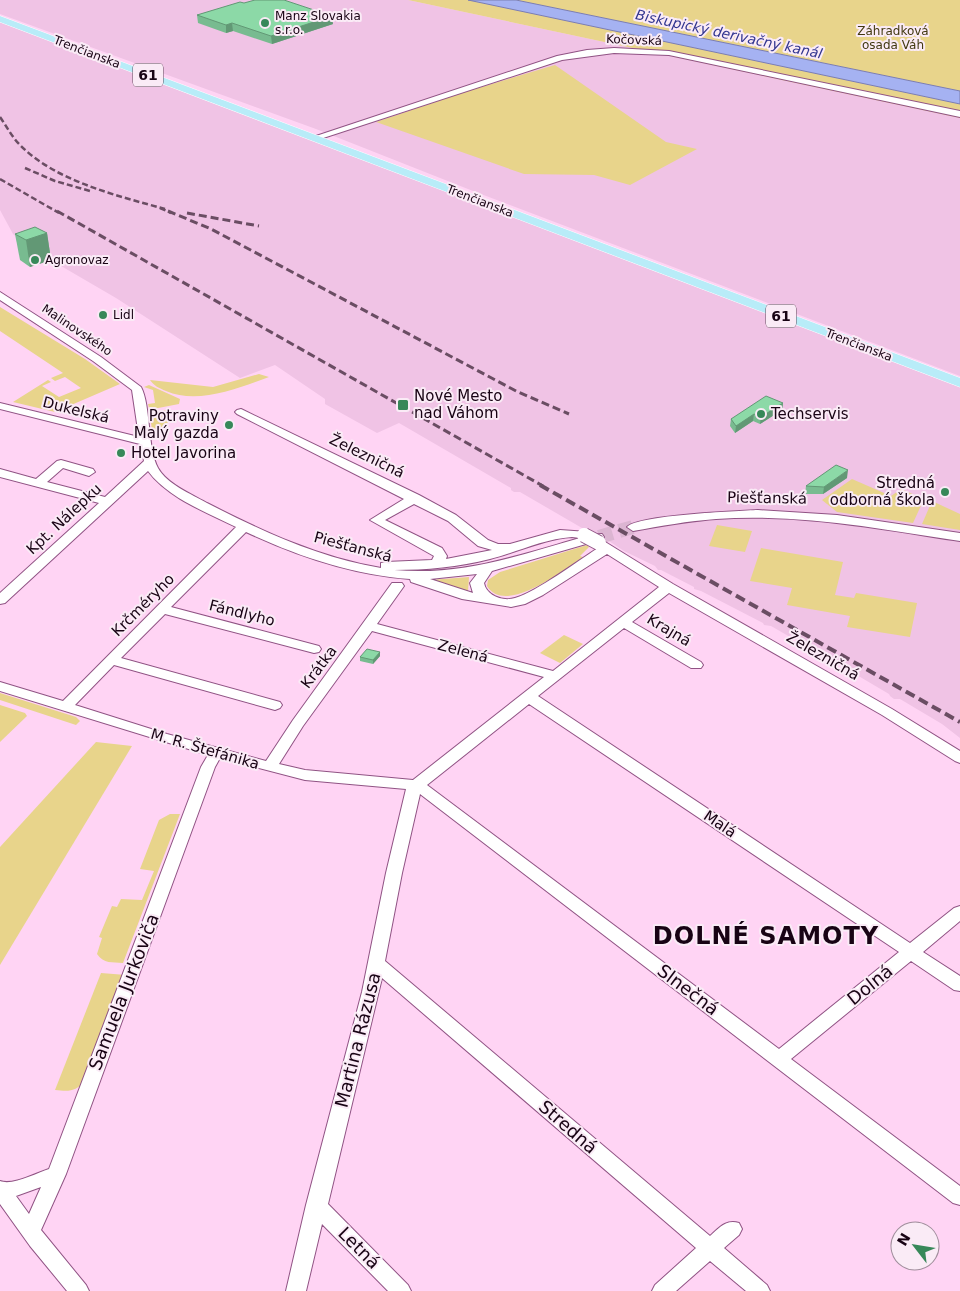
<svg xmlns="http://www.w3.org/2000/svg" width="960" height="1291" viewBox="0 0 960 1291" font-family="'DejaVu Sans',sans-serif">
  <style>
    .built { fill: #f0c3e5 }
    .green { fill: #e8d48b }
    .water { fill: #a5b2f2; stroke: #7b7eaf }
    .lines { fill: none; stroke-linecap: round; stroke-linejoin: round }
    .minor-tunnel { stroke: #dcb5d2; stroke-width: 14; stroke-dasharray: 14 7; stroke-linecap: butt }
    .minor-casing { stroke: #905384; stroke-width: 2 }
    .major-casing { stroke: #fff; stroke-width: 1 }
    .minor { fill: #fff; fill-rule: evenodd }
    .major { fill: #b8ecf8; fill-rule: evenodd }
    .rail-far2 { stroke: #6a4d63; stroke-width: 2.5; stroke-dasharray: 6 3; stroke-linecap: butt }
    .rail-far1 { stroke: #6a4d63; stroke-width: 3; stroke-dasharray: 8 4; stroke-linecap: butt }
    .rail { stroke: #6a4d63; stroke-width: 4; stroke-dasharray: 10 5; stroke-linecap: butt }
    .minor-bridge-casing { stroke: #905384; stroke-width: 16; stroke-linecap: butt }
    .minor-bridge { stroke: #fff; stroke-width: 14 }
    .wall { fill: #78bb90 }
    .shaded-wall { fill: #629875 }
    .building { fill: #8cd9a7; stroke: #629875 }
    .poi-dot { fill: #378859; stroke: #faebf6; stroke-width: 2 }
    .labels { text-anchor: middle; stroke-width: 4; stroke-linejoin: round; paint-order: stroke }
    .far-poi-label { font-size: 12px; fill: #180314; stroke: #faebf6; text-anchor: start }
    .far-park-label { font-size: 12px; fill: #423911; stroke: #faebf6 }
    .far-street-label { font-size: 12px; fill: #180314; stroke: #faebf6 }
    .far-water-label { font-size: 14px; font-style: italic; fill: #31358f; stroke: #faebf6 }
    .shield { fill: #faebf6; stroke: #5c4958; stroke-width: 1 }
    .shield-label { font-size: 14px; font-weight: bold; fill: #180314 }
    .poi-label { font-size: 15px; fill: #180314; stroke: #faebf6; text-anchor: start }
    .street-label { font-size: 15px; fill: #180314; stroke: #faebf6 }
    .near-street-label { font-size: 18px; fill: #180314; stroke: #faebf6 }
    .near-district-label { font-size: 24px; font-weight: bold; letter-spacing: 1px; fill: #180314; stroke: #faebf6 }
  </style>
  <rect width="100%" height="100%" fill="#ffd4f4"/>
  <g class="built">
    <polygon points="0,0 408,0 960,118 960,376 473,191 316,129 0,14"/>
    <polygon points="0,21 960,380 960,738 942,724 900,699 894,699 890,696 889,694 828,658 823,658 818,653 771,626 764,625 763,623 701,591 694,589 694,587 661,570 658,570 655,566 624,551 589,528 582,528 520,492 514,492 511,490 511,488 399,423 377,433 325,404 325,399 275,365 240,378 116,298 25,245 13,234 0,210"/>
  </g>
  <g class="green">
    <polygon points="408,0 468,0 960,104 960,118"/>
    <polygon points="516,0 960,0 960,91"/>
    <polygon points="555,65 666,142 697,149 630,185 594,175 524,174 376,122 465,92"/>
    <polygon points="0,307 85,359 120,384 55,412 13,402 48,380 51,382 42,386 59,397 81,388 65,377 55,381 51,378 63,373 0,331"/>
    <path d="M 259,374 L 269,377 C 238,388 198,405 166,391 C 159,388 154,386 150,380 L 213,387 Z"/>
    <polygon points="149,385 180,399 179,404 153,409 149,408 148,404 155,403 153,390 144,387"/>
    <polygon points="171,409 166,430 152,431 150,414"/>
    <polygon points="852,479 891,496 901,489 924,499 913,523 837,512 822,500"/>
    <polygon points="932,501 960,514 960,530 922,524"/>
    <polygon points="717,525 752,531 745,552 709,546"/>
    <path d="M 587,545 L 589,547 L 580,556 L 583,557 C 564,570 505,616 487,586 L 488,580 L 500,572 Z"/>
    <polygon points="761,548 843,562 835,595 854,598 856,593 917,603 910,637 847,627 850,616 787,605 792,588 750,581"/>
    <polygon points="469,577 468,592 430,580"/>
    <polygon points="564,635 583,644 560,663 540,653"/>
    <polygon points="0,693 76,717 80,721 76,725 0,700"/>
    <polygon points="0,705 25,713 27,716 0,742"/>
    <polygon points="96,742 132,746 0,965 0,847"/>
    <path d="M 170,814 L 180,814 L 123,963 C 112,962 104,964 97,954 L 102,938 L 99,937 L 112,906 L 117,907 L 121,899 L 142,900 L 154,871 L 140,869 L 159,820 Z"/>
    <path d="M 101,973 L 126,975 L 87,1080 C 75,1091 71,1092 55,1090 Z"/>
  </g>
  <polygon class="water" points="468,0 516,0 960,91 960,104"/>
  <g class="lines">
    <polyline class="minor-tunnel" points="599,537 633,527"/>
    <g class="minor-casing">
      <g id="minor">
        <polygon points="614,48 669,51 960,111 960,117 669,55 614,53 562,60 317,140 310,138 557,56 587,50"/>
        <path d="M 0,292 L 101,357 L 141,387 C 151,406 147,448 158,468 C 167,484 191,494 207,503 C 262,531 319,558 381,568 L 381,563 L 386,562 L 432,560 L 434,556 L 370,520 L 404,499 L 237,414 L 235,412 L 237,410 L 241,409 L 419,495 L 456,515 L 488,540 L 498,544 L 510,544 L 560,530 L 588,532 L 590,535 L 602,534 L 604,537 L 602,540 L 673,584 L 892,709 L 960,751 L 960,763 L 955,761 L 882,715 L 669,593 L 632,622 L 701,662 L 703,665 L 701,668 L 691,668 L 624,628 L 538,696 L 910,943 L 954,908 L 960,906 L 960,921 L 923,952 L 960,976 L 960,991 L 954,990 L 911,961 L 791,1059 L 960,1186 L 960,1205 L 953,1203 L 420,794 L 402,873 L 385,961 L 710,1236 C 719,1228 726,1219 739,1223 L 742,1229 L 739,1235 L 724,1248 L 767,1285 L 770,1291 L 746,1291 L 710,1261 L 676,1291 L 652,1291 L 655,1285 L 696,1248 L 382,978 L 328,1204 L 408,1285 L 411,1291 L 388,1291 L 322,1224 L 306,1291 L 286,1291 L 306,1205 L 362,992 L 386,873 L 406,789 L 305,780 L 220,758 L 215,767 L 66,1174 L 41,1230 L 86,1285 L 89,1291 L 67,1291 L 30,1246 L 0,1204 L 0,1181 C 13,1186 36,1173 49,1169 L 201,767 L 208,755 L 0,691 L 0,682 L 63,701 L 236,527 C 206,512 168,498 148,471 L 5,603 L 0,604 L 0,593 L 99,503 L 0,477 L 0,469 L 36,479 L 57,461 L 61,460 L 93,469 L 95,472 L 89,476 L 63,468 L 47,482 L 105,497 L 144,461 L 140,444 L 0,409 L 0,403 L 139,437 L 132,390 L 93,361 L 0,300 ZM 414,504 L 448,521 L 478,546 L 492,550 L 446,559 L 447,556 L 442,548 L 385,520 ZM 246,532 C 297,556 353,575 410,579 L 411,582 L 462,599 L 511,607 L 525,604 L 543,595 L 607,554 L 659,587 L 553,671 L 377,624 L 404,586 L 402,583 L 392,583 L 293,720 L 266,761 L 167,734 L 75,705 L 114,665 L 275,710 L 280,708 L 282,705 L 280,702 L 121,658 L 165,614 L 314,653 L 319,652 L 321,649 L 319,646 L 171,607 ZM 572,537 L 580,538 C 517,556 461,576 394,570 C 426,570 459,567 490,559 C 518,552 543,539 572,537 ZM 593,542 L 598,548 C 576,562 538,591 515,598 C 502,602 486,595 484,583 L 492,571 ZM 477,574 L 470,583 L 473,593 L 430,579 ZM 372,631 L 544,677 L 413,780 L 305,770 L 279,764 L 303,726 ZM 529,704 L 899,952 L 779,1049 L 427,785 ZM 41,1187 L 29,1214 L 16,1196 Z"/>
        <path d="M 758,510 L 837,515 L 960,533 L 960,541 C 880,529 798,513 716,519 C 688,521 661,526 633,531 L 627,527 C 638,515 737,511 758,510 Z"/>
      </g>
    </g>
    <g class="major-casing">
      <polygon id="major" points="0,16 960,378 960,387 0,22"/>
    </g>
    <use href="#minor" class="minor"/>
    <use href="#major" class="major"/>
    <g class="rail-far2">
      <path d="M 0,117 C 7,127 12,137 20,145 C 55,181 118,196 165,209"/>
      <polyline points="25,168 55,181 90,191"/>
      <polyline points="0,179 59,213"/>
      <polyline points="160,208 171,213"/>
    </g>
    <g class="rail-far1">
      <polyline points="57,211 543,486"/>
      <polyline points="168,211 211,229 518,392 569,414"/>
      <polyline points="187,213 259,226"/>
    </g>
    <polyline class="rail" points="540,485 960,722"/>
    <g class="minor-bridge-casing">
      <polyline id="minor-bridge" points="584,535 599,543"/>
    </g>
    <use href="#minor-bridge" class="minor-bridge"/>
  </g>
  <g class="wall">
    <polygon points="244,3 333,24 272,44 233,31 226,33 198,23 197,15"/>
    <polygon points="47,233 51,260 30,267 20,260 15,234"/>
    <polygon points="783,403 782,410 760,424 753,421 735,433 730,426 731,419"/>
    <polygon points="847,478 823,494 805,494 806,486"/>
    <polygon points="380,652 380,656 373,664 360,661 360,657"/>
  </g>
  <g class="shaded-wall">
    <polygon points="332,16 333,24 272,44 271,36"/>
    <polygon points="232,23 233,31 226,33 226,25"/>
    <polygon points="47,233 51,260 30,267 26,240"/>
    <polygon points="783,403 782,410 760,424 761,417"/>
    <polygon points="754,414 753,421 735,433 736,426"/>
    <polygon points="848,470 847,478 823,494 824,487"/>
    <polygon points="380,652 380,656 373,664 373,660"/>
  </g>
  <g class="building">
    <polygon points="255,0 284,0 332,16 271,36 232,23 226,25 197,15 240,2 244,3"/>
    <polygon points="35,227 47,233 26,240 15,234"/>
    <polygon points="766,396 783,403 761,417 754,414 736,426 731,419"/>
    <polygon points="836,465 848,470 824,487 806,486"/>
    <polygon points="367,649 380,652 373,660 360,657"/>
  </g>
  <g class="poi-dot">
    <circle cx="265" cy="23" r="5"/>
    <circle cx="35" cy="260" r="5"/>
    <circle cx="103" cy="315" r="5"/>
    <rect x="397" y="399" width="12" height="12" rx="2.5"/>
    <circle cx="761" cy="414" r="5"/>
    <circle cx="229" cy="425" r="5"/>
    <circle cx="121" cy="453" r="5"/>
    <circle cx="945" cy="492" r="5"/>
  </g>
  <g class="labels">
    <g class="far-poi-label">
      <text x="275" y="20">Manz Slovakia<tspan x="275" dy="14">s.r.o.</tspan></text>
      <text x="45" y="264">Agronovaz</text>
      <text x="113" y="319">Lidl</text>
    </g>
    <g class="far-park-label">
      <text x="893" y="35">Záhradková<tspan x="893" dy="14">osada Váh</tspan></text>
    </g>
    <g class="far-street-label">
      <text transform="translate(634 40) rotate(2)" y="4">Kočovská</text>
      <text transform="translate(87 52) rotate(21)" y="4">Trenčianska</text>
      <text transform="translate(480 201) rotate(21)" y="4">Trenčianska</text>
      <text transform="translate(77 330) rotate(34)" y="4">Malinovského</text>
      <text transform="translate(859 345) rotate(21)" y="4">Trenčianska</text>
    </g>
    <g class="far-water-label">
      <text transform="translate(729 34) rotate(12)" y="5">Biskupický derivačný kanál</text>
    </g>
    <g class="shield">
      <rect x="133" y="63.5" width="30" height="23" rx="4"/>
      <rect x="766" y="304.5" width="30" height="23" rx="4"/>
    </g>
    <g class="shield-label">
      <text x="148" y="80">61</text>
      <text x="781" y="321">61</text>
    </g>
    <g class="poi-label">
      <text x="414" y="401">Nové Mesto<tspan x="414" dy="17">nad Váhom</tspan></text>
      <text x="771" y="419">Techservis</text>
      <text x="219" y="421" text-anchor="end">Potraviny<tspan x="219" dy="17">Malý gazda</tspan></text>
      <text x="131" y="458">Hotel Javorina</text>
      <text x="935" y="488" text-anchor="end">Stredná<tspan x="935" dy="17">odborná škola</tspan></text>
    </g>
    <g class="street-label">
      <text transform="translate(76 410) rotate(14)" y="5">Dukelská</text>
      <text transform="translate(367 456) rotate(26)" y="5">Železničná</text>
      <text transform="translate(767 498) rotate(1)" y="5">Piešťanská</text>
      <text transform="translate(64 519) rotate(-43)" y="5">Kpt. Nálepku</text>
      <text transform="translate(353 547) rotate(15)" y="5">Piešťanská</text>
      <text transform="translate(143 605) rotate(-45)" y="5">Krčméryho</text>
      <text transform="translate(242 613) rotate(14)" y="5">Fándlyho</text>
      <text transform="translate(669 630) rotate(31)" y="5">Krajná</text>
      <text transform="translate(463 651) rotate(15)" y="5">Zelená</text>
      <text transform="translate(823 656) rotate(30)" y="5">Železničná</text>
      <text transform="translate(319 667) rotate(-53)" y="5">Krátka</text>
      <text transform="translate(205 749) rotate(16)" y="5">M. R. Štefánika</text>
      <text transform="translate(720 824) rotate(34)" y="5">Malá</text>
    </g>
    <g class="near-street-label">
      <text transform="translate(870 985) rotate(-39)" y="6">Dolná</text>
      <text transform="translate(688 990) rotate(37)" y="6">Slnečná</text>
      <text transform="translate(124 992) rotate(-69)" y="6">Samuela Jurkoviča</text>
      <text transform="translate(358 1040) rotate(-76)" y="6">Martina Rázusa</text>
      <text transform="translate(568 1127) rotate(41)" y="6">Stredná</text>
      <text transform="translate(359 1248) rotate(45)" y="6">Letná</text>
    </g>
    <g class="near-district-label">
      <text x="766" y="944">DOLNÉ SAMOTY</text>
    </g>
  </g>
  <g transform="translate(915 1246) rotate(301)"><circle r="24" fill="#faebf6" stroke="#a08e9c"/>
  <path d="M0-4L9 19L0 12L-9 19Z" fill="#378859"/>
  <text y="-8" font-size="14" font-weight="bold" text-anchor="middle" fill="#180314">N</text>
  </g>
</svg>
